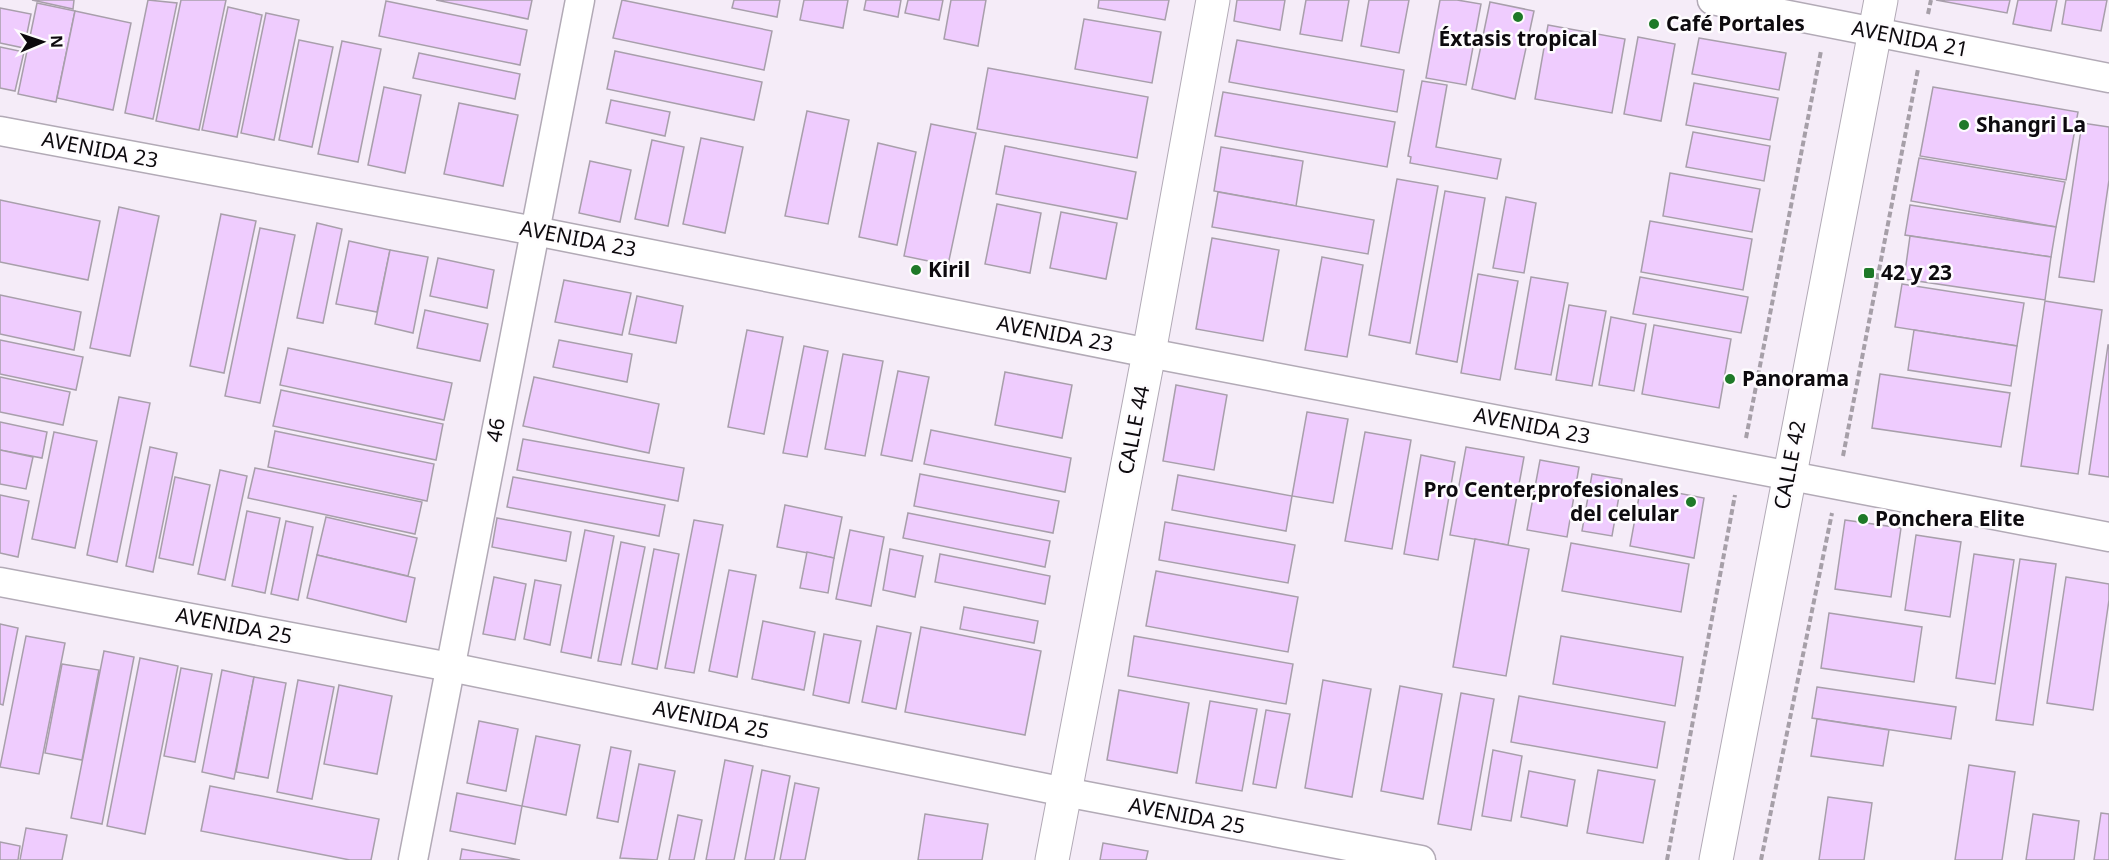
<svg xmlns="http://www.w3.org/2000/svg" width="2109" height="860" viewBox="0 0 2109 860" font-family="'Noto Sans',sans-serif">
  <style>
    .building { fill: #efccfe; stroke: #a89fab; stroke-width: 1.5 }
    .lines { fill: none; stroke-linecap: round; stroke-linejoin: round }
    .minor-casing { stroke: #b2aab6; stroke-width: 31 }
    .tertiary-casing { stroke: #b2aab6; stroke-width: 35 }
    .secondary-casing { stroke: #b2aab6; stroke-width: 35 }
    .path { stroke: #a69fa8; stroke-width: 4; stroke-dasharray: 6 3; stroke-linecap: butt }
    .minor { stroke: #fff; stroke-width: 28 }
    .tertiary { stroke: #fff; stroke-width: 33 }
    .secondary { stroke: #fff; stroke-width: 33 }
    .poi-dot { fill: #1e7928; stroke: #fefcfe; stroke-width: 2 }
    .labels { text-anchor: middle; stroke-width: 5; stroke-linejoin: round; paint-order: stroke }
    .poi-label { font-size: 21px; font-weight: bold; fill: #0d0a0e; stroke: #fefcfe; text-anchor: start }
    .street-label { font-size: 21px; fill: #0d0a0e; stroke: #fefcfe }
  </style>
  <rect width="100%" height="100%" fill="#f5ecf8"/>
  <g class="building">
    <polygon points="32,0 74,0 73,9"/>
    <polygon points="148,0 177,3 153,119 125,113"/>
    <polygon points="181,0 226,0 199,130 156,121"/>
    <polygon points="436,0 532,0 528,19"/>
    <polygon points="622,0 772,31 764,70 613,38"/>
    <polygon points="734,0 780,0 777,17 732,8"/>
    <polygon points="804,0 848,0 843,28 800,20"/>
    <polygon points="866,0 901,0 898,17 864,10"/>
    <polygon points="908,0 943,0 939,20 905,13"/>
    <polygon points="951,0 986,0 978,46 944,39"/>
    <polygon points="1099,0 1169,0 1165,20 1098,8"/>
    <polygon points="1237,0 1285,0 1280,30 1234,21"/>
    <polygon points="1306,0 1349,0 1342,41 1300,34"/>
    <polygon points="1369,0 1409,0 1399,53 1361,46"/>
    <polygon points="1440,0 1457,0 1481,4 1466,85 1426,78"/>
    <polygon points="1936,0 2010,0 2007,13"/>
    <polygon points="2018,0 2057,0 2051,31 2013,24"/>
    <polygon points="2066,0 2107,0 2101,31 2062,24"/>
    <polygon points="386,1 527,30 520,65 379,36"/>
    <polygon points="1490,2 1534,11 1515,99 1472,89"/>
    <polygon points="37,3 75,11 56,102 18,94"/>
    <polygon points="228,7 262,15 237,137 202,130"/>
    <polygon points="0,8 31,14 24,48 0,43"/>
    <polygon points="75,11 131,23 113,110 57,98"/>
    <polygon points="266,13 299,20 274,140 241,133"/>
    <polygon points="1084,19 1161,32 1152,83 1075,69"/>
    <polygon points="1548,25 1625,39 1612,113 1535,99"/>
    <polygon points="1638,37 1675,44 1661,121 1624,114"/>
    <polygon points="1699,38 1786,53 1779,90 1692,74"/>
    <polygon points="299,40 333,47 312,147 279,140"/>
    <polygon points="1237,40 1404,70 1397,112 1229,82"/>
    <polygon points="342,41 381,49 358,162 318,154"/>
    <polygon points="0,47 24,52 15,91 0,88"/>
    <polygon points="615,51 762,82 754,120 607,89"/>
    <polygon points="419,53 520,74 515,99 413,78"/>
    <polygon points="988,68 1148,97 1137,158 977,129"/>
    <polygon points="1422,81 1447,85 1436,147 1501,159 1497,179 1410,163 1411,157 1408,156"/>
    <polygon points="1694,83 1778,98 1770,140 1686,125"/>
    <polygon points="384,87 421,95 405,173 368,165"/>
    <polygon points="1933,87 2078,112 2066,180 1920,156"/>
    <polygon points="1223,92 1395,122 1387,167 1215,136"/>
    <polygon points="611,100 670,112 665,136 606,123"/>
    <polygon points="459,103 518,115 503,186 444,174"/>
    <polygon points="807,111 849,120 828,224 785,216"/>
    <polygon points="2082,123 2109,127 2109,180 2094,282 2059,277"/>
    <polygon points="931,124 976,133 948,265 904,256"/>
    <polygon points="1693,132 1770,146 1764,181 1686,167"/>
    <polygon points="701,138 743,147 725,233 683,224"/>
    <polygon points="652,140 684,147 668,226 635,219"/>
    <polygon points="878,143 916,152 897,245 859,237"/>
    <polygon points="1005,146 1136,172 1127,219 996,194"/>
    <polygon points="1221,147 1303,161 1296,206 1214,191"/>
    <polygon points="1919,158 2065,182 2056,227 1911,201"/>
    <polygon points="590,161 631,170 620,222 579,213"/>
    <polygon points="1670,173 1760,189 1752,232 1663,216"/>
    <polygon points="1397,179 1438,186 1410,343 1369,335"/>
    <polygon points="1445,191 1485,198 1457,362 1416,354"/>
    <polygon points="1218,192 1374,220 1368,254 1212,227"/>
    <polygon points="1506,197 1536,203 1524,273 1493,268"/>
    <polygon points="0,200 100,221 88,280 0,262"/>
    <polygon points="997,204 1041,213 1030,273 985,264"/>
    <polygon points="1910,205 2056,227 2051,257 1905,235"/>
    <polygon points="119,207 159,216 130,356 90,348"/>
    <polygon points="1061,212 1117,223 1106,279 1050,268"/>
    <polygon points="221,214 256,221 224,373 190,366"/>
    <polygon points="1650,221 1752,239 1743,290 1641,272"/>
    <polygon points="317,223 342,229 323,323 297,318"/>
    <polygon points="260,228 295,235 260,403 225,396"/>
    <polygon points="1910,236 2051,257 2045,300 1904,279"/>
    <polygon points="1212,238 1279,250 1263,341 1196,329"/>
    <polygon points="349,241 390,250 377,312 336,304"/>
    <polygon points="390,250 428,257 413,333 375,324"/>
    <polygon points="1322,257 1363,265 1347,357 1305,350"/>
    <polygon points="438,258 494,270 487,308 430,296"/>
    <polygon points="1478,274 1518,281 1500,380 1461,373"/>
    <polygon points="1531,277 1568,283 1551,375 1515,369"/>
    <polygon points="1640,277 1748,297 1741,333 1633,314"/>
    <polygon points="564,280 631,293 622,335 555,322"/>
    <polygon points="1902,284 2024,303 2017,346 1895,327"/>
    <polygon points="0,295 81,312 74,350 0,334"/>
    <polygon points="637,296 683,306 676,343 629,334"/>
    <polygon points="2045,301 2102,310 2078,474 2021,466"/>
    <polygon points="1569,305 1606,311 1592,386 1556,380"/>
    <polygon points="425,310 488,324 480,361 417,348"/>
    <polygon points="1611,317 1646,324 1634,391 1599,385"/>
    <polygon points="1654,325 1731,339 1719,408 1642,394"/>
    <polygon points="747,330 783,337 764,434 728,427"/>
    <polygon points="1914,330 2017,346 2011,386 1908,370"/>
    <polygon points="0,340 83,357 76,390 0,374"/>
    <polygon points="559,340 632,354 627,382 553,367"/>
    <polygon points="2108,345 2109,345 2109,477 2089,474"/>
    <polygon points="804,346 828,351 807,457 783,453"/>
    <polygon points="288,348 452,383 444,420 280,385"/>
    <polygon points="843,354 883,361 865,456 825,449"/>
    <polygon points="898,371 929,377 912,461 881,455"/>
    <polygon points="1005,372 1072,385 1062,438 995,425"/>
    <polygon points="1880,374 2010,393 2001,447 1872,428"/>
    <polygon points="0,377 70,392 63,425 0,412"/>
    <polygon points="534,377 659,404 649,453 523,426"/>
    <polygon points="1176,385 1227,395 1214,470 1163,461"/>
    <polygon points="281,390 443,424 436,460 273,426"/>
    <polygon points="119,397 150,403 117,562 87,555"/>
    <polygon points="1307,412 1348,419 1333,503 1292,496"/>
    <polygon points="0,422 47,432 42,458 0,450"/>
    <polygon points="931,430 1071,458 1065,492 924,464"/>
    <polygon points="275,431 434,464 427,501 268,467"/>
    <polygon points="54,432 97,441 75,548 32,539"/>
    <polygon points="1365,432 1411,440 1392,549 1345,541"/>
    <polygon points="523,439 684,468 678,501 517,470"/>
    <polygon points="150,447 177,453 153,572 126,566"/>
    <polygon points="1466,447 1524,457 1508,545 1450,535"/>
    <polygon points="0,450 33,457 26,489 0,484"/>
    <polygon points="1421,455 1455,462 1438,560 1404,554"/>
    <polygon points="1540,460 1579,467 1567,537 1527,530"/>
    <polygon points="255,468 422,502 415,534 248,498"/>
    <polygon points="220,470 247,476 225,580 198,574"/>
    <polygon points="920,474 1059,501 1053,533 914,506"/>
    <polygon points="1592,474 1622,479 1612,536 1582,531"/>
    <polygon points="1178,475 1292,496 1286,531 1172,510"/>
    <polygon points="175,477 210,485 193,565 159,558"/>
    <polygon points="513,477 665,505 659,536 507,507"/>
    <polygon points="1641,486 1704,498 1694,558 1630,546"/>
    <polygon points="0,495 29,501 18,557 0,553"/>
    <polygon points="785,505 842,517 834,558 777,547"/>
    <polygon points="247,511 280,518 265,593 232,586"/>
    <polygon points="908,513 1050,541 1045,567 903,538"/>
    <polygon points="326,517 417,538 408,576 317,555"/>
    <polygon points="497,518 571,532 566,561 492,547"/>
    <polygon points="694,520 723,525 694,673 665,668"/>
    <polygon points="1845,520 1901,528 1891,597 1835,589"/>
    <polygon points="286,521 313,527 298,600 271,594"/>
    <polygon points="1165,522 1295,545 1288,583 1159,560"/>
    <polygon points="585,530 614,536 591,658 561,652"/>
    <polygon points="850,530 884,537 871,606 836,599"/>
    <polygon points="1916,535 1961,542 1950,617 1905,610"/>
    <polygon points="1475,539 1529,549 1506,676 1453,667"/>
    <polygon points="621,542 645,547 621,665 598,661"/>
    <polygon points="1571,543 1689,564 1681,612 1562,591"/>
    <polygon points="654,549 679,554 657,669 632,664"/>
    <polygon points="890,549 923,556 915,597 883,590"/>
    <polygon points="807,552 834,558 828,593 800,588"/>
    <polygon points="940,554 1050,576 1045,604 935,582"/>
    <polygon points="1974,554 2014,560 1995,684 1956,678"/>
    <polygon points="317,555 415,578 406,622 307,598"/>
    <polygon points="2020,559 2056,564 2033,725 1996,720"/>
    <polygon points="729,570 756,575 737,677 709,671"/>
    <polygon points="1156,571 1298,597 1288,652 1146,626"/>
    <polygon points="494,577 526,584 515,640 483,634"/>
    <polygon points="2066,577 2109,584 2109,600 2093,710 2047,703"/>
    <polygon points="535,580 561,585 550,645 524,639"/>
    <polygon points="964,607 1038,621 1034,643 960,629"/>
    <polygon points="1829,613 1922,627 1914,682 1821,668"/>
    <polygon points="763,621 815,632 804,690 752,679"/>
    <polygon points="0,624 18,628 3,705 0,704"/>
    <polygon points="877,626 911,633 896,709 862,702"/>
    <polygon points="921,627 1041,651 1025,735 905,712"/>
    <polygon points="824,634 861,641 849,703 813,695"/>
    <polygon points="26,636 65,643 39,774 0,767"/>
    <polygon points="1134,636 1293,664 1286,704 1128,676"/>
    <polygon points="1561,636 1683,657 1675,706 1553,684"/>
    <polygon points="104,651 134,657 102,824 71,818"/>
    <polygon points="140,658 178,666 145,834 107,826"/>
    <polygon points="62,664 99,670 82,760 45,753"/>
    <polygon points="181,668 212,674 195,762 164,756"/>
    <polygon points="222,670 254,677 234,779 202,772"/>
    <polygon points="254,677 286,683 268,778 236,772"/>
    <polygon points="298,680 334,687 312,799 277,792"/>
    <polygon points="1323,680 1371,689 1352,797 1305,788"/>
    <polygon points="339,685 392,696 377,774 324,764"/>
    <polygon points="1400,686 1442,694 1423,799 1381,791"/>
    <polygon points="1817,687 1956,707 1951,739 1812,718"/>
    <polygon points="1119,690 1189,703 1177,773 1107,760"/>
    <polygon points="1461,693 1494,699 1471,830 1438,824"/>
    <polygon points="1519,696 1665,722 1657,768 1511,742"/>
    <polygon points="1210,701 1257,709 1242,791 1196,783"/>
    <polygon points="1266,710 1290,714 1276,788 1253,784"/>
    <polygon points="1817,719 1889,730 1883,766 1811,756"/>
    <polygon points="479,721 518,729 506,791 467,783"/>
    <polygon points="536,736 580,745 566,815 522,806"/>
    <polygon points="611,747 631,751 618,822 597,818"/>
    <polygon points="1493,750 1522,756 1511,821 1482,816"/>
    <polygon points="725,760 753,766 734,860 706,860"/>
    <polygon points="639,764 675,771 657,860 620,858"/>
    <polygon points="1969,765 2015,772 2002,860 1955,860"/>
    <polygon points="762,770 790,776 774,860 745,860"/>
    <polygon points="1598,770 1655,780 1643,843 1587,833"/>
    <polygon points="1529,771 1575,780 1567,826 1521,817"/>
    <polygon points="795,783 819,788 805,860 780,860"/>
    <polygon points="210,786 379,819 371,860 350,860 201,831"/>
    <polygon points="457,793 522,806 515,844 450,831"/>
    <polygon points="1828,797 1872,803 1864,860 1819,860"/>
    <polygon points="2101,813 2109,814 2109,860 2094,860"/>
    <polygon points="925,814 988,824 982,860 918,860"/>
    <polygon points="2033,814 2079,821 2074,860 2026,860"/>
    <polygon points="678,815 702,820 694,860 669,860"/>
    <polygon points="26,828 67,835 62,860 20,860"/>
    <polygon points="0,842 20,846 18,860 0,860"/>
    <polygon points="1103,843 1148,851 1146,860 1100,860"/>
    <polygon points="462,849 520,860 460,860"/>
  </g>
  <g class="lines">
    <g class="minor-casing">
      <g id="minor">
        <polyline points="1712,0 2109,78"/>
        <polyline points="0,131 535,231 1149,353 2109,537"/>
        <polyline points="0,582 450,667 1065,792 1421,860"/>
        <polyline points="413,860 580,0"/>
      </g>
    </g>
    <g class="tertiary-casing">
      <polyline id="tertiary" points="1052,860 1149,353 1213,0"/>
    </g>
    <g class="secondary-casing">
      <polyline id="secondary" points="1716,860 1881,0"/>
    </g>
    <g class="path">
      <polyline points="1928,14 1931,0"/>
      <polyline points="1746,438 1821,51"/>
      <polyline points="1843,456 1918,69"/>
      <polyline points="1667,860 1735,495"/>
      <polyline points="1761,860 1832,513"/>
    </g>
    <use href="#minor" class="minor"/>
    <use href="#tertiary" class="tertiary"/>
    <use href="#secondary" class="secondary"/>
  </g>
  <g class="poi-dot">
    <circle cx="1518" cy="17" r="6"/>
    <circle cx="1654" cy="24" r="6"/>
    <circle cx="1964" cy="125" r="6"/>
    <circle cx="916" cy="270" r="6"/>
    <rect x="1863" y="267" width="12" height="12" rx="3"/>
    <circle cx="1730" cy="379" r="6"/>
    <circle cx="1691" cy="502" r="6"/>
    <circle cx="1863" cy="519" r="6"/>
  </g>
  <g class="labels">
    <g class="poi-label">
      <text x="1666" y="31">Café Portales</text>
      <text x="1518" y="46" text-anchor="middle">Éxtasis tropical</text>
      <text x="1976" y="132">Shangri La</text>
      <text x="928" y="277">Kiril</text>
      <text x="1881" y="280">42 y 23</text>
      <text x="1742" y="386">Panorama</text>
      <text x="1679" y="497" text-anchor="end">Pro Center,profesionales<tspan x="1679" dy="24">del celular</tspan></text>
      <text x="1875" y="526">Ponchera Elite</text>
    </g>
    <g class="street-label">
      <text transform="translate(1910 39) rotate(11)" y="7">AVENIDA 21</text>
      <text transform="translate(100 150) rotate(11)" y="7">AVENIDA 23</text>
      <text transform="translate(578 239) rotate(11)" y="7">AVENIDA 23</text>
      <text transform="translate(1055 334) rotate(11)" y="7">AVENIDA 23</text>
      <text transform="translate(1532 426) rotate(11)" y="7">AVENIDA 23</text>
      <text transform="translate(496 430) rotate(-79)" y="7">46</text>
      <text transform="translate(1134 430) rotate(-79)" y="7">CALLE 44</text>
      <text transform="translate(1790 465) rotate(-79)" y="7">CALLE 42</text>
      <text transform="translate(234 626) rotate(11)" y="7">AVENIDA 25</text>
      <text transform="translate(711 720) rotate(12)" y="7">AVENIDA 25</text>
      <text transform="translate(1187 816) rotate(11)" y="7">AVENIDA 25</text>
    </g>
  </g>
  <g transform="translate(42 42) rotate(88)" stroke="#fefcfe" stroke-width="4.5" paint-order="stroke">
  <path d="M0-4.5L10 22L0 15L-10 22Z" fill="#0d0a0e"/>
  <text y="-9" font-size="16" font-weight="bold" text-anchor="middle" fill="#0d0a0e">N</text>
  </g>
</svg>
